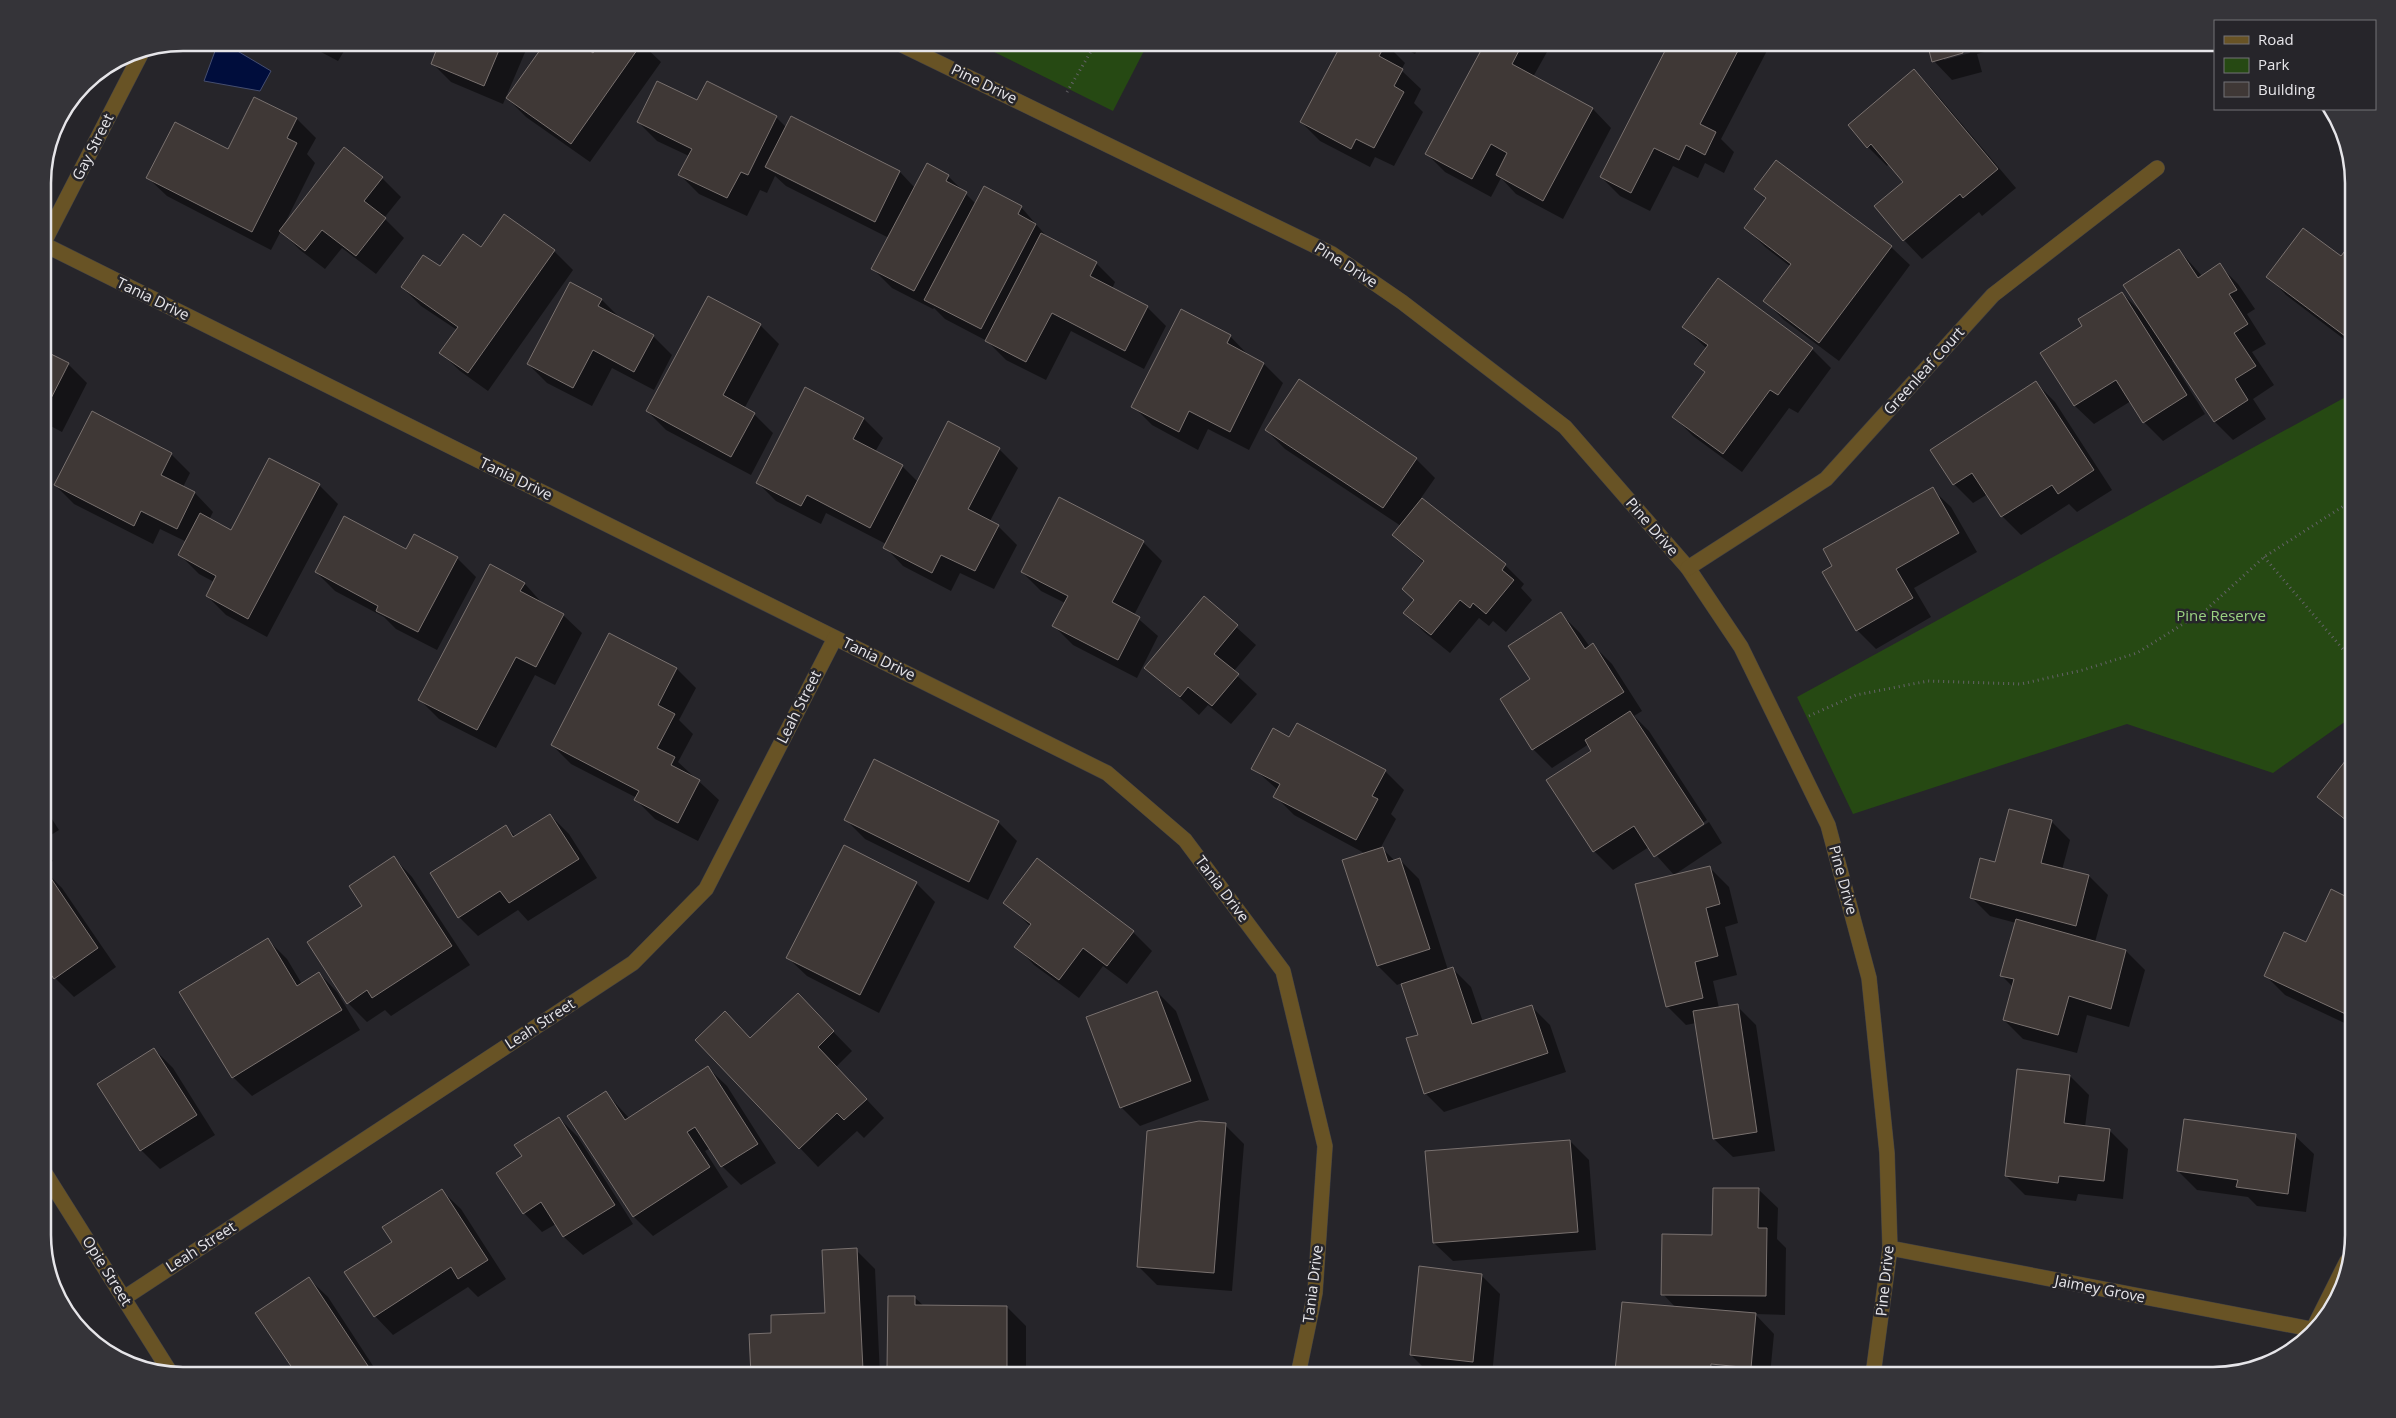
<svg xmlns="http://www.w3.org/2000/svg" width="2396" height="1418" viewBox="0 0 2396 1418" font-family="'Open Sans',sans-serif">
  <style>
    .green { fill: #264913 }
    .water { fill: #000d3c; stroke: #454e70 }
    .shadow { fill: #0007; fill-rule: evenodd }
    .building { fill: #3f3836; stroke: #79716f }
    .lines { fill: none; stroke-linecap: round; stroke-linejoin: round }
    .minor-casing { stroke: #414045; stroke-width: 16 }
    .path { stroke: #646367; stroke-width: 3; stroke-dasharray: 1 4; stroke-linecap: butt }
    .minor { stroke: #685325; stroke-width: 15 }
    .labels { text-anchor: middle; stroke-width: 5; stroke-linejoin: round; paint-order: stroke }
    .street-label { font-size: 15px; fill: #e6e5e9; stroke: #26252a }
    .park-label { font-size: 15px; fill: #9ad281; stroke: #26252a }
    .rim { fill: none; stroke: #e6e5e9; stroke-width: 2.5 }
  </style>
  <rect width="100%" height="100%" fill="#26252a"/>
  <g class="green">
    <polygon points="976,43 1148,43 1113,111"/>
    <polygon points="2353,393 2353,716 2273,773 2127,724 1853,814 1797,697"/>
  </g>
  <polygon class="water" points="218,43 224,43 271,71 260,91 204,81"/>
  <g class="shadow">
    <polygon points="304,43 349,43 338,61"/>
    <polygon points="441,43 529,43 503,104 451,82 432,63"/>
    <polygon points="546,43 577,43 594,54 602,43 641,43 661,62 590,162 526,117 507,98"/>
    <polygon points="1343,43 1386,44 1405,63 1401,70 1421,89 1414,103 1423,112 1394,166 1375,157 1370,167 1320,141 1301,122"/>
    <polygon points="1393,43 1421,43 1415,54"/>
    <polygon points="1486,43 1552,43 1533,77 1593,109 1611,128 1563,219 1516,194 1501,178 1491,197 1445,172 1426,153"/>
    <polygon points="1670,43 1771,43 1721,139 1734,152 1724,173 1705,163 1698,178 1673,166 1650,211 1620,196 1601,177"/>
    <path d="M 1928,43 L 2017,43 L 1977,54 L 1982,72 L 1952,80 L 1934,61 ZM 1969,50 L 1970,53 L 1944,60 L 1944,57 Z"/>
    <polygon points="1914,71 1933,90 2016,188 1982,216 1979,212 1922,259 1904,240 1905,182 1889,164 1887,166 1868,147"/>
    <polygon points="255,98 297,119 316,138 307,154 315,163 284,225 382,178 401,197 384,218 404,238 376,274 342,248 325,269 300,250 281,231 271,250 167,196 148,178 228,150"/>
    <polygon points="698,102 776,117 787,128 792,118 900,172 915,188 927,165 948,176 976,204 1021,207 1048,238 1096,263 1115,282 1112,289 1147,307 1166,326 1144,369 1071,331 1046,380 1006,360 987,341 945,319 934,308 933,309 892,288 873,269 889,238 786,186 775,176 767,193 760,190 747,216 699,194 680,175 689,156 657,141 638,122"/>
    <polygon points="1756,189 1891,247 1910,265 1839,361 1784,320 1765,301 1791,267 1765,247 1746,228 1766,200"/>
    <polygon points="504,216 554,251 573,270 488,391 460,371 441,353 457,330 421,306 402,287 481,249"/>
    <polygon points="2351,245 2353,246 2353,346 2286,295 2268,276 2341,258"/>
    <polygon points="2179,250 2202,276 2219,265 2238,284 2255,309 2247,314 2266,344 2252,352 2274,385 2253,399 2266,419 2233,440 2214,421 2174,360 2172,361 2205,414 2163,441 2144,422 2131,401 2094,424 2075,406 2042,354 2084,326 2122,293 2140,311"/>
    <polygon points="570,284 602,300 621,319 653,336 672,355 654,390 612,368 592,406 547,383 528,364"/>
    <polygon points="760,325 779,344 744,409 754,414 773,433 751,475 666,430 647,411"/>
    <polygon points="1684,327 1812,349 1831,368 1798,413 1789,408 1742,472 1693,436 1674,417 1706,373 1696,364 1707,349"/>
    <polygon points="1230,336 1249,356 1264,364 1283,383 1249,450 1208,429 1198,450 1152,425 1133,406"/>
    <polygon points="43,344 57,358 68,364 87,383 62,432 43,422"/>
    <polygon points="2036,383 2055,402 2112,490 2077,512 2069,504 2021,535 2002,516 1988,494 1973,503 1954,484 1932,451"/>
    <polygon points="806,389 864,419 883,438 875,452 902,466 918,482 999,449 1018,468 990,521 998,526 1017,545 994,589 960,573 951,591 903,566 885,547 886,544 826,513 821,524 776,501 757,482"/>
    <polygon points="1266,430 1416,459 1435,478 1421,498 1505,565 1524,584 1521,588 1532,600 1506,632 1493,621 1489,626 1479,618 1450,653 1424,632 1405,613 1415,601 1424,563 1394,535 1401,526 1285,449"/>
    <polygon points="171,454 190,473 183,487 195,493 213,512 209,520 232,531 319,485 338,504 267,637 226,615 207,596 214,582 199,574 180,555 187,542 160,529 153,544 74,504 55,485"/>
    <polygon points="1932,489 1951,507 1977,552 1914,588 1931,617 1876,649 1857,630 1834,566"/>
    <polygon points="1143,542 1162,561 1134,615 1158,636 1137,678 1073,645 1054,626 1065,603 1041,591 1022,572"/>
    <polygon points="406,551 457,558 476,577 437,650 396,629 384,617 335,591 316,572"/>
    <polygon points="525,584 543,604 563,615 582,633 555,685 535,675 496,748 439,719 420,700"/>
    <polygon points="1204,598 1256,645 1233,672 1257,694 1231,724 1208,705 1199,715 1146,668"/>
    <polygon points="1561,614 1580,633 1590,647 1593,645 1612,664 1642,711 1634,716 1649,731 1707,820 1657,853 1657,856 1709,822 1722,843 1674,875 1649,847 1613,870 1594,851 1548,781 1593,751 1589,744 1552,768 1533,749 1531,680"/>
    <polygon points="610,634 677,669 696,688 679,720 693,734 678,762 719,800 698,841 655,819 636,800 637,798 571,764 552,745"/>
    <polygon points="1290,739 1385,771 1404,790 1391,814 1396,819 1380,849 1383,849 1395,861 1400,860 1419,879 1448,970 1452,968 1471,987 1483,1022 1531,1006 1550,1025 1566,1072 1444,1112 1425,1093 1419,1036 1402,983 1397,985 1378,966 1366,854 1294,815 1275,796 1278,790 1253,768"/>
    <polygon points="2353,753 2353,828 2318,796"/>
    <polygon points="43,805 59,830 43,840"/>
    <polygon points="550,815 569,834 597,878 528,921 518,910 478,936 459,917 505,826 516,837"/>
    <polygon points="846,820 998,822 1017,841 988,900 865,839"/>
    <polygon points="2051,821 2070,840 2062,870 2089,876 2108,895 2095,942 2126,951 2145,970 2129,1027 2087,1015 2077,1053 2023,1039 2004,1020 2013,987 2002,976 2016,923 1990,916 1971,897 1996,863"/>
    <polygon points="43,845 53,861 43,867"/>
    <polygon points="844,847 916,883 935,902 879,1013 807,976 788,958"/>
    <polygon points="394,858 412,877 470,965 391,1016 385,1010 367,1022 348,1003 364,906"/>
    <polygon points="1710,868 1729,887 1738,923 1725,927 1737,975 1713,981 1719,1008 1737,1006 1756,1025 1775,1151 1733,1157 1714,1139 1696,1023 1686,1025 1667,1006"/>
    <polygon points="43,869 62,888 116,967 74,997 55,978 43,960"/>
    <polygon points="2332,891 2353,901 2353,1027 2285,995 2266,976 2307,944"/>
    <polygon points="1005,902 1133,932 1152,951 1127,984 1103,966 1079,998 1034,965 1016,946 1031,927"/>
    <polygon points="268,940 287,959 302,984 319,973 337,992 360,1030 252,1096 233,1077 181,993"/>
    <polygon points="1157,992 1176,1011 1209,1100 1140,1126 1121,1107"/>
    <polygon points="816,1014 852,1051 836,1067 884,1118 864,1138 857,1131 818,1167 800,1148 751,1039"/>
    <polygon points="154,1049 173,1068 215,1135 160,1169 141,1150 98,1085"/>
    <polygon points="708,1068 727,1086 776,1163 741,1185 722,1166 710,1148 705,1151 728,1187 653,1236 634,1217 569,1117 606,1093 629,1118"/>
    <polygon points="2070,1076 2089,1095 2085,1127 2109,1130 2128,1149 2123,1199 2078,1194 2076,1201 2025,1195 2006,1176"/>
    <polygon points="559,1118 578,1137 633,1224 583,1255 564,1237 556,1224 542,1232 524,1213 523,1157"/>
    <polygon points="1225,1125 1244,1144 1232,1291 1157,1285 1138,1266"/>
    <polygon points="2295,1136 2314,1154 2306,1212 2257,1206 2248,1197 2197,1190 2178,1171"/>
    <polygon points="1570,1141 1589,1160 1596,1250 1453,1261 1434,1243"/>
    <polygon points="1759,1190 1778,1208 1777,1239 1786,1248 1785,1315 1755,1314 1774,1334 1770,1375 1621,1375 1616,1371 1676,1308 1663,1294 1713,1236"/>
    <polygon points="442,1191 461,1209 506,1279 478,1297 468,1287 393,1335 375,1316 393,1242"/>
    <polygon points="856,1250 875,1269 880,1375 753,1375 773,1334 826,1314"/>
    <polygon points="1481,1275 1500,1294 1492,1375 1430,1374 1411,1355"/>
    <polygon points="309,1279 328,1297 379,1375 299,1375 257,1313"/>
    <polygon points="914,1297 924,1306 1007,1307 1026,1326 1026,1375 897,1375 889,1367"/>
    <polygon points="705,1368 712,1375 692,1375"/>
  </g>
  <g class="building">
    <polygon points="439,43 502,43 484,86 431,64"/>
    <polygon points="545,43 579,43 593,53 600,43 642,43 571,144 506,98"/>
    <polygon points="1342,43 1386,43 1379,56 1403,69 1394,86 1404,92 1374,148 1356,139 1351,149 1300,122"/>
    <polygon points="1485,43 1523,43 1512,64 1593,108 1543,201 1496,175 1507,153 1491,144 1472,179 1425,154"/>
    <polygon points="1669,43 1742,43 1700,124 1716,132 1705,155 1686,145 1679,160 1654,148 1631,193 1600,177"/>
    <polygon points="1927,43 1960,43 1963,53 1932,62"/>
    <polygon points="1914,69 1998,169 1963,198 1960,194 1903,241 1874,206 1903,182 1871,144 1867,148 1848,125"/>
    <polygon points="657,81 697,100 707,81 777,116 748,175 741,172 727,198 678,175 692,149 637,122"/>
    <polygon points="254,97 297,118 287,138 297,143 252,232 146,178 175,122 228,149"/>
    <polygon points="791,116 900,171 875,222 765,167"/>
    <polygon points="344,147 383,177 364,201 386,218 356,256 322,230 305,251 279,231"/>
    <polygon points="1776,160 1892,246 1819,343 1763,301 1791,264 1744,228 1766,198 1754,189"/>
    <polygon points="927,163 949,175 946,181 967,192 914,291 871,269"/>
    <polygon points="984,186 1022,206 1018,214 1036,224 981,329 924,300"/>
    <polygon points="504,214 555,250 468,373 439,353 458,327 401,287 423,255 440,266 463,234 481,247"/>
    <polygon points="2303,228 2341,256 2351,243 2353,245 2353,342 2266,277"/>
    <polygon points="1041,233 1097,262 1090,276 1148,306 1125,351 1052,313 1026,362 985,341"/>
    <polygon points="2179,249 2198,278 2220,263 2237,290 2229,294 2248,324 2234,333 2256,366 2235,379 2248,400 2214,422 2123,285"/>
    <polygon points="1718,278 1813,348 1778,395 1770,390 1723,454 1672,417 1705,372 1694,364 1708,345 1682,327"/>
    <polygon points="570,282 602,299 598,306 654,335 634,372 593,350 573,388 527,364"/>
    <polygon points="2122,292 2187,395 2143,423 2116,380 2074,406 2040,353 2082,326 2078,319"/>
    <polygon points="708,296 761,324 723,395 755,413 731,457 646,411"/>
    <polygon points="1181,309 1231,335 1227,343 1264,363 1230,432 1189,411 1179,432 1131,407"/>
    <polygon points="43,350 69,363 43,414"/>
    <polygon points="1299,379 1417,458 1383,508 1265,430"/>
    <polygon points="2036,381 2094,470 2058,494 2052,485 2001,517 1972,473 1953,485 1930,450"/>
    <polygon points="805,387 864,418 853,439 903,465 870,528 807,495 801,506 756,483"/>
    <polygon points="92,411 172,453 161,475 195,492 177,529 141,511 134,526 54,485"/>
    <polygon points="948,421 1000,448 968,509 999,525 975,571 941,555 932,573 883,548"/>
    <polygon points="269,458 320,484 248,619 206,596 216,576 178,555 200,513 231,530"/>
    <polygon points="1933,487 1959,533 1896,569 1913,598 1856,631 1822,572 1832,566 1823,549"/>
    <polygon points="1059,497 1144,541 1112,602 1140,617 1118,660 1052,626 1068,596 1021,572"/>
    <polygon points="1422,498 1506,564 1502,570 1514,580 1486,614 1473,603 1470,608 1460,600 1431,635 1403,613 1414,600 1402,589 1424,561 1392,535"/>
    <polygon points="344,516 406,549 414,534 458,557 418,632 376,611 378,606 315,572"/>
    <polygon points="490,564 525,583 520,591 564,614 536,667 516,657 477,730 418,700"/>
    <polygon points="1204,596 1238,625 1214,654 1239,674 1212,706 1188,687 1180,697 1144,668"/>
    <polygon points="1561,612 1585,649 1593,643 1624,692 1532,750 1500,699 1530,679 1508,646"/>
    <polygon points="609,633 677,668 658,705 675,714 657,748 675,757 671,765 700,780 678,823 634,800 639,791 551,745"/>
    <polygon points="1630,711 1704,824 1654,857 1634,826 1593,852 1546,780 1591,751 1585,740"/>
    <polygon points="1297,723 1386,770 1372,796 1378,799 1356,840 1273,797 1280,784 1251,769 1273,728 1289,737"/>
    <polygon points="2353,751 2353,813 2347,821 2317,797"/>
    <polygon points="874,759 999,821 969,882 844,820"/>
    <polygon points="2009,809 2052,820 2041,863 2089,875 2076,926 1970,898 1980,858 1995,862"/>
    <polygon points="550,814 579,859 509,903 500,891 458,918 430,873 506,825 513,837"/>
    <polygon points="844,845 917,882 860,995 786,958"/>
    <polygon points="1383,847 1388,862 1400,858 1430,949 1377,966 1342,860"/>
    <polygon points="394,856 452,946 372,998 367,990 347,1004 307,942 362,906 349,886"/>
    <polygon points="1037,858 1134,931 1107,966 1083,948 1059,980 1014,947 1031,924 1003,903"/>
    <polygon points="1710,866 1720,904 1706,908 1718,956 1695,962 1703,998 1666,1007 1635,884"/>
    <polygon points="44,868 98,948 54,979 43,963"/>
    <polygon points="2331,889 2353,900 2352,1017 2264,976 2284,932 2306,942"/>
    <polygon points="2016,919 2126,950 2111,1009 2069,996 2058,1035 2003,1020 2014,979 2000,976"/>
    <polygon points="268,938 297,986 319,972 342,1010 232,1078 179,992"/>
    <polygon points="1453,967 1472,1024 1532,1005 1548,1053 1424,1094 1406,1038 1418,1035 1401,984"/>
    <polygon points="1157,991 1191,1081 1120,1108 1086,1017"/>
    <polygon points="798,993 834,1031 818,1047 867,1099 844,1120 837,1113 799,1149 695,1040 725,1011 750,1038"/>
    <polygon points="1738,1004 1757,1132 1713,1139 1693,1011"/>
    <polygon points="154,1048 197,1115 140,1151 97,1084"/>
    <polygon points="708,1066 758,1144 721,1167 695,1127 687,1132 710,1167 633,1217 567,1116 606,1091 625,1120"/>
    <polygon points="2017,1069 2070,1075 2064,1123 2110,1129 2104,1181 2059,1176 2058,1183 2005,1176"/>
    <polygon points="559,1117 615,1205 563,1237 541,1202 523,1214 496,1173 522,1156 514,1145"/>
    <polygon points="2184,1119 2296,1134 2288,1194 2236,1187 2238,1180 2177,1171"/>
    <polygon points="1199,1121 1226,1123 1214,1273 1137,1267 1147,1131"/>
    <polygon points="1570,1140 1578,1232 1433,1243 1425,1151"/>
    <polygon points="1713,1188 1759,1188 1758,1228 1767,1228 1766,1296 1661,1295 1662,1234 1712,1235"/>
    <polygon points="442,1189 488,1260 458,1279 451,1267 374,1317 344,1272 392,1242 382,1227"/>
    <polygon points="857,1248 863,1370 751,1375 749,1334 771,1333 771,1315 825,1313 822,1250"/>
    <polygon points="1419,1266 1482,1274 1473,1362 1410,1355"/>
    <polygon points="309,1277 374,1375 297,1375 255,1313"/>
    <polygon points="888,1296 915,1296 915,1305 1007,1306 1007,1369 887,1368"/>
    <polygon points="1622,1302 1756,1313 1751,1368 1711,1364 1710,1375 1642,1375 1642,1373 1615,1371"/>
    <polygon points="705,1367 710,1375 689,1375"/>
    <polygon points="1960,1371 1991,1375 1960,1375"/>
  </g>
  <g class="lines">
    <g class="minor-casing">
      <g id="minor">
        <polyline points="898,43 1332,254 1402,302 1565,427 1688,568 1741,647 1828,825 1869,978 1887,1153 1890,1248 1873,1375"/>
        <polyline points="143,50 43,244 1107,773 1185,840 1283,971 1325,1146 1315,1293 1298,1375"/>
        <polyline points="1688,568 1826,479 1993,295 2157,168"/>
        <polyline points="43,1170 170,1372"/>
        <polyline points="1890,1248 2311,1329"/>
        <polyline points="124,1298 633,963 706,889 835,638"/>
        <polyline points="2315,1325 2347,1261"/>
      </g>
    </g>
    <g class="path">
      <polyline points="1067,92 1096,43"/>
      <polyline points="2264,557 2353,661"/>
      <polyline points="1809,716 1856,695 1928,681 2021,684 2083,670 2137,653 2207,609 2264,557 2353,500"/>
    </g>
    <use href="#minor" class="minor"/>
  </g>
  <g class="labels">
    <g class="street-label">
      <text transform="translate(984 84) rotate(26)" y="5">Pine Drive</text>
      <text transform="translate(93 147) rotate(-63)" y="5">Gay Street</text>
      <text transform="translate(1346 265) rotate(32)" y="5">Pine Drive</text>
      <text transform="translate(153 299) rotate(26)" y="5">Tania Drive</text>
      <text transform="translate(1924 371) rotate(-48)" y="5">Greenleaf Court</text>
      <text transform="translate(516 479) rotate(26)" y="5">Tania Drive</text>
      <text transform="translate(1652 527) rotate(49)" y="5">Pine Drive</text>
      <text transform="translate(879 659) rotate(26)" y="5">Tania Drive</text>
      <text transform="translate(799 707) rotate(-63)" y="5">Leah Street</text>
      <text transform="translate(1843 880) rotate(75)" y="5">Pine Drive</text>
      <text transform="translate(1222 889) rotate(53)" y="5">Tania Drive</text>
      <text transform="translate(540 1024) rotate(-33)" y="5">Leah Street</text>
      <text transform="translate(201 1247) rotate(-33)" y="5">Leah Street</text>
      <text transform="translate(107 1271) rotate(58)" y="5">Opie Street</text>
      <text transform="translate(1885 1281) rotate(-84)" y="5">Pine Drive</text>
      <text transform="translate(1313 1284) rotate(-83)" y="5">Tania Drive</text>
      <text transform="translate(2100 1289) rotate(11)" y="5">Jaimey Grove</text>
    </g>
    <g class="park-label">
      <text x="2221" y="621">Pine Reserve</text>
    </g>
  </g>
  <path d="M0 0H2396V1418H0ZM183 51H2213A132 132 0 0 1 2345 183V1235A132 132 0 0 1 2213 1367H183A132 132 0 0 1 51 1235V183A132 132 0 0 1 183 51Z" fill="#353439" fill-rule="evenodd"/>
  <path class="rim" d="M183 51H2213A132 132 0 0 1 2345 183V1235A132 132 0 0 1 2213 1367H183A132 132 0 0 1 51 1235V183A132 132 0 0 1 183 51Z"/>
  <rect x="2214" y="20" width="162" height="90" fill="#26252a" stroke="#737276"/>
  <rect x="2224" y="36" width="25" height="8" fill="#685325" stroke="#737276"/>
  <text x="2258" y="45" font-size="15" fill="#e6e5e9">Road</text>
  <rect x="2224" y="58" width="25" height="15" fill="#264913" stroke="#737276"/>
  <text x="2258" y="70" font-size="15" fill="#e6e5e9">Park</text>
  <rect x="2224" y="82" width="25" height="15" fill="#3f3836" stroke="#737276"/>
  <text x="2258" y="95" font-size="15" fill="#e6e5e9">Building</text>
</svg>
